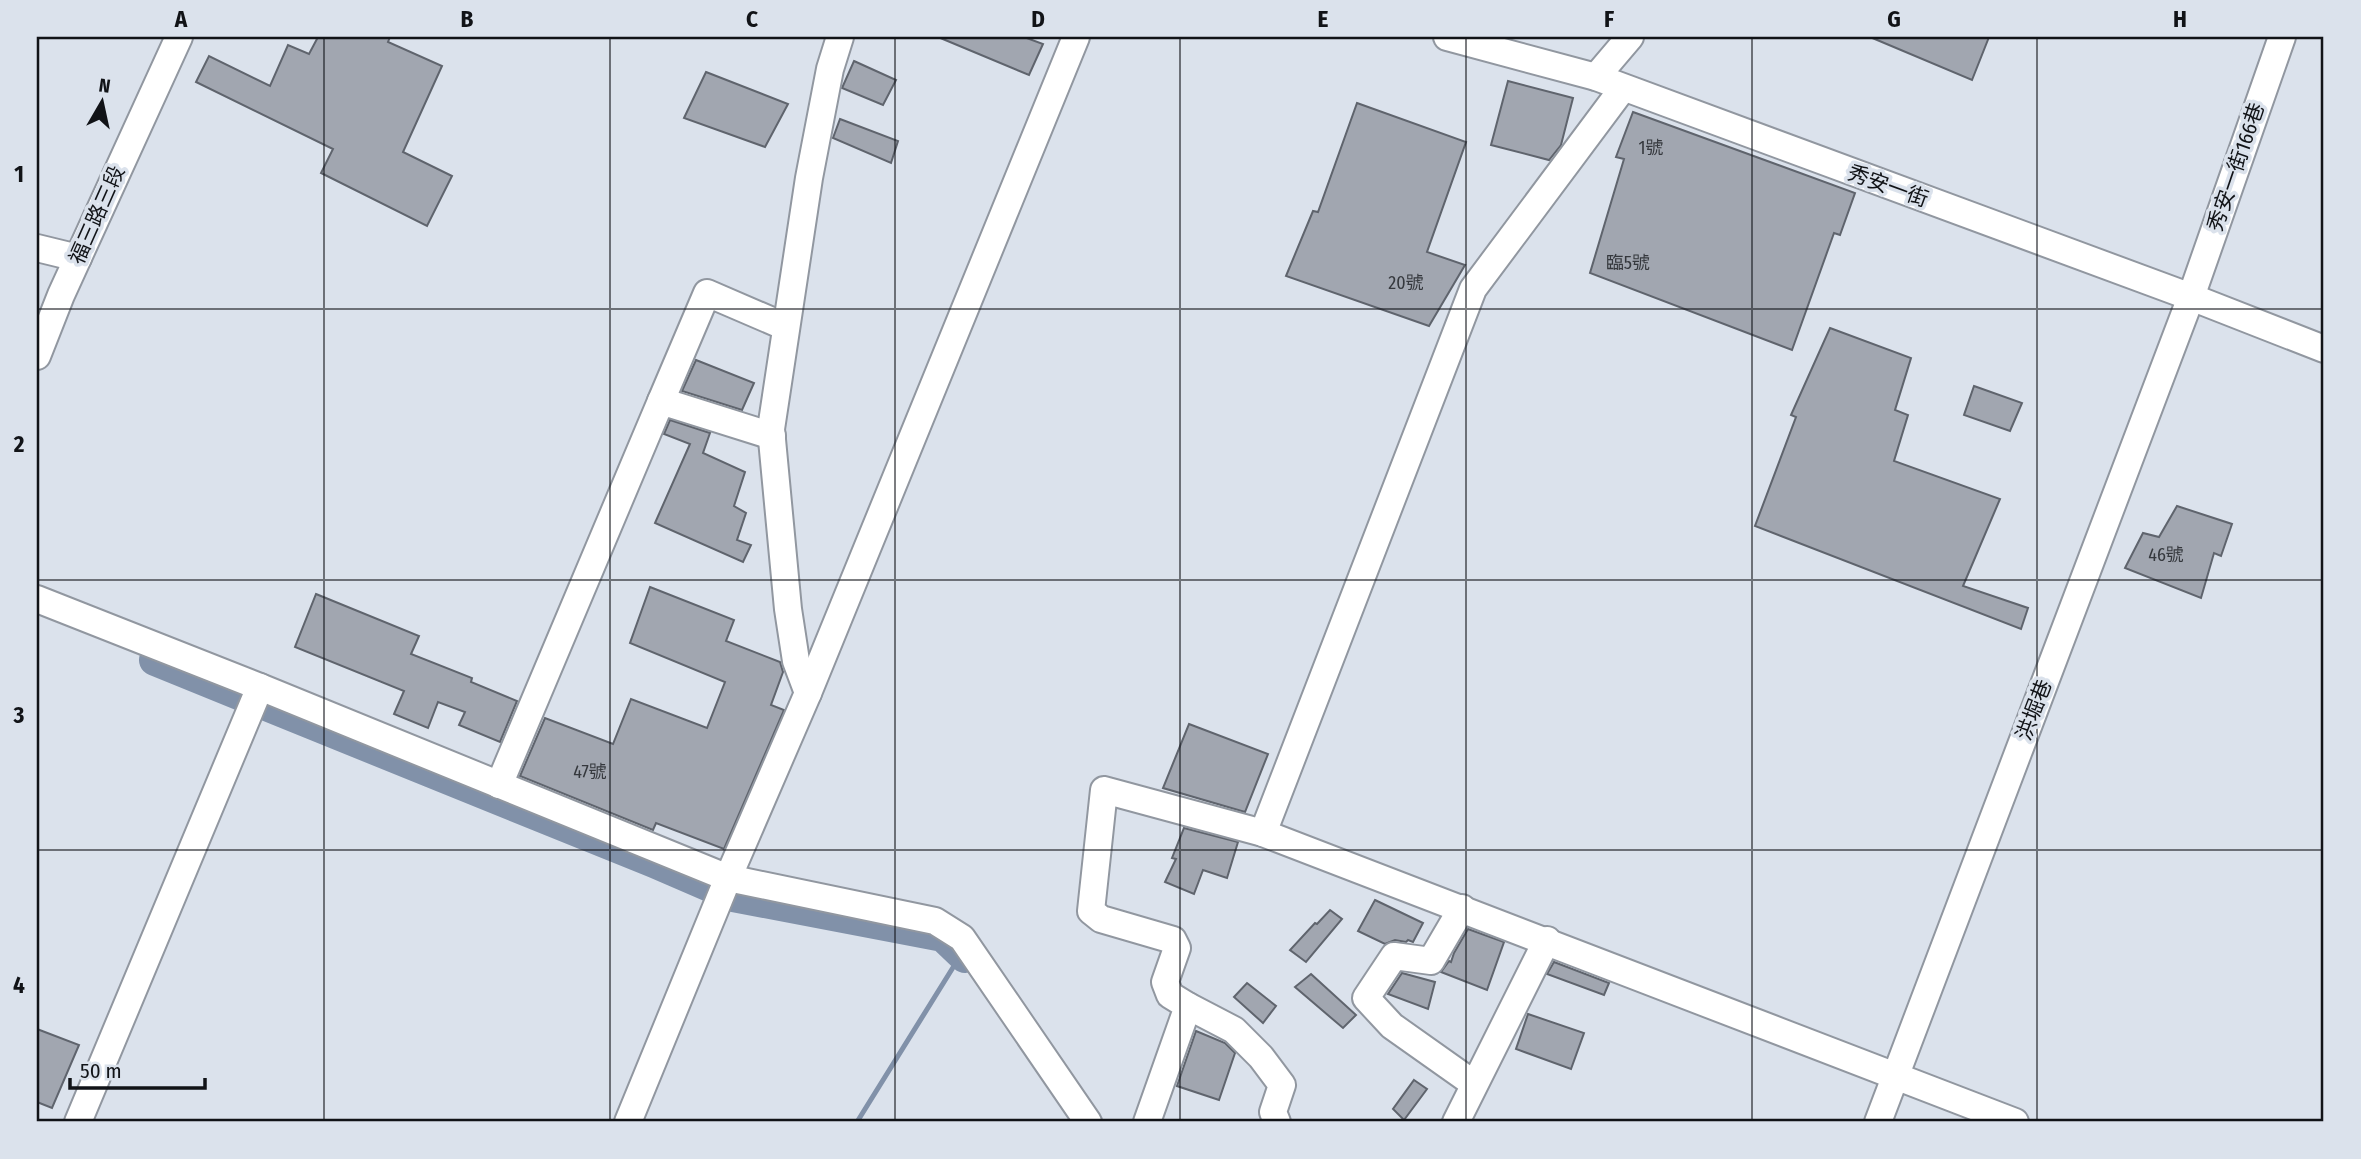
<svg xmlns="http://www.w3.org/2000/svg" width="2361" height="1159" viewBox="0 0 2361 1159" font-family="'Fira Sans Condensed','Noto Sans TC',sans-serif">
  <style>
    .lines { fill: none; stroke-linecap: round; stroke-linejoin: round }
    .stream { stroke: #8191a9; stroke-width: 5 }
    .river { stroke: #8191a9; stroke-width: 32 }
    .building { fill: #a1a6b0; stroke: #5f646d; stroke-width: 2 }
    .minor-casing { stroke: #9197a0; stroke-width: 30 }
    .minor { stroke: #fff; stroke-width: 26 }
    .grid { fill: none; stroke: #111317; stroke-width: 2; stroke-opacity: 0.55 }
    .labels { text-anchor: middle; stroke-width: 7; stroke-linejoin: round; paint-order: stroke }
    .number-label { font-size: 18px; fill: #35383d }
    .street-label { font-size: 21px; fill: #111317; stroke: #dbe2ec }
    .neatline { fill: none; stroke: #111317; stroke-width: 2.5 }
    .grid-label { font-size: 23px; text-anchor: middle; font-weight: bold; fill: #111317 }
  </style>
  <rect width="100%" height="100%" fill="#dbe2ec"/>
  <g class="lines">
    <polyline class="stream" points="857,1122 962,953"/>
    <polyline class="river" points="155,660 654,862 733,896 943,936 965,957"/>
  </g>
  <g class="building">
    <polygon points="318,37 390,37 388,42 442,66 403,152 452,176 427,226 321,173 333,149 196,82 209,56 270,86 288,45 309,54"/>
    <polygon points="938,37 1024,37 1043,44 1029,75"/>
    <polygon points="1870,37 1989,37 1972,80"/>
    <polygon points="854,61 896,80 883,105 842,88"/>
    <polygon points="706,72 788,104 765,147 684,118"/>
    <polygon points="1508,81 1573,98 1561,145 1549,160 1491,145"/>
    <polygon points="1357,103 1466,142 1427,252 1465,265 1429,326 1286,276 1313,211 1318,212"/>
    <polygon points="1633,112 1855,193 1840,235 1834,233 1792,350 1590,273 1624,159 1616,157"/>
    <polygon points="840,119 898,141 891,163 833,138"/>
    <polygon points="1830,328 1911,358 1895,410 1908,415 1894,461 2000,499 1963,586 2028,608 2021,629 1755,526 1796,417 1791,415"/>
    <polygon points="696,360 754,383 742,410 682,391"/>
    <polygon points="1974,386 2022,403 2010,431 1964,415"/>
    <polygon points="670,420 710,433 703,453 745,472 734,506 746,513 737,540 751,545 743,562 655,523 690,444 664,434"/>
    <polygon points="2177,506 2232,524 2221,556 2214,553 2201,598 2125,568 2143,533 2159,537"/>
    <polygon points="650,587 734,620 726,641 780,662 783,672 771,705 784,710 724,849 656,823 653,830 520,776 545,718 613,744 631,699 707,728 725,682 630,643"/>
    <polygon points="316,594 419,636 411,654 472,678 471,682 517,701 500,742 459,725 465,712 438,702 428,728 394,714 404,691 295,647"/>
    <polygon points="1189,724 1268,754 1245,812 1163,788"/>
    <polygon points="1184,828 1238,842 1227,878 1203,870 1194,894 1165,882 1176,859 1172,858"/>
    <polygon points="1375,900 1423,923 1413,942 1408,940 1406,942 1395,940 1385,944 1358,931"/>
    <polygon points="1330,910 1342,919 1306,962 1290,950 1315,923 1317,924"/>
    <polygon points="1468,929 1504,942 1487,990 1441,972 1449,961 1451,962 1454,953"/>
    <polygon points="1554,962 1609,983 1604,995 1547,974"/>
    <polygon points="1402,973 1435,982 1428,1009 1388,994"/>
    <polygon points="1311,974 1356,1015 1343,1028 1295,987"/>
    <polygon points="1247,983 1276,1006 1263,1023 1234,997"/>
    <polygon points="1528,1014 1584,1033 1571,1069 1516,1049"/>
    <polygon points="37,1029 79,1045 52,1108 37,1102"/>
    <polygon points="1196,1031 1225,1043 1235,1053 1219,1100 1177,1086"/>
    <polygon points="1414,1080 1427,1089 1404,1120 1393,1109"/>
  </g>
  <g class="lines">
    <g class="minor-casing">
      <g id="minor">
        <polyline points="1447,37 1596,77 2191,297 2324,349"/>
        <polyline points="1596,77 1630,37"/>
        <polyline points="37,248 78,258"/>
        <polyline points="37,356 61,295 179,37"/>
        <polyline points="661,401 707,293 786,327"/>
        <polyline points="37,599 260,687 728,878 935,921 962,938 1088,1122"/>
        <polyline points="808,693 796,661 788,609 771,429 809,178 830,69 840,37"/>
        <polyline points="499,785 661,401 772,436"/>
        <polyline points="1263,833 1473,289 1623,88"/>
        <polyline points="1462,908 1431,961 1394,956 1366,998 1392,1026 1474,1084"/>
        <polyline points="1188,1006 1234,1030 1261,1057 1282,1085 1273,1112 1277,1122"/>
        <polyline points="78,1122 260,687"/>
        <polyline points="628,1122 728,878 808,693 1076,37"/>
        <polyline points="1147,1122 1188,1006 1170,995 1165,982 1177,948 1173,940 1101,919 1091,911 1104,790 1263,833 2015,1122"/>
        <polyline points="1456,1122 1547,940"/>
        <polyline points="1878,1122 2191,297 2282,37"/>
      </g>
    </g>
    <use href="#minor" class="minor"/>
  </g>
  <path class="grid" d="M 324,37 L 324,1122M 610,37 L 610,1122M 895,37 L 895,1122M 1180,37 L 1180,1122M 1466,37 L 1466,1122M 1752,37 L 1752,1122M 2037,37 L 2037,1122M 37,309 L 2324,309M 37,580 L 2324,580M 37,850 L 2324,850"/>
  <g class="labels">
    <g class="number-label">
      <text x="1651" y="154">1號</text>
      <text x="1628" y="269">臨5號</text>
      <text x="1406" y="289">20號</text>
      <text x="2166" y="561">46號</text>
      <text x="590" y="778">47號</text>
    </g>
    <g class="street-label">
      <text transform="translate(2236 167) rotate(-71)" y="7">秀安一街166巷</text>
      <text transform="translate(1888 186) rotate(20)" y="7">秀安一街</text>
      <text transform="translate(97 215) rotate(-66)" y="7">福三路三段</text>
      <text transform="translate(2034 710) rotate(-69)" y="7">洪堀巷</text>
    </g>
  </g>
  <rect width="2361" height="1159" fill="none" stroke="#dbe2ec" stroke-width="77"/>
  <g transform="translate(102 102) rotate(9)" stroke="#dbe2ec" stroke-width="5" paint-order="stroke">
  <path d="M0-5L12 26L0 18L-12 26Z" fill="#111317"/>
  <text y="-10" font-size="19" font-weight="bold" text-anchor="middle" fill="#111317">N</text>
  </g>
  <path d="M70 1078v10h135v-10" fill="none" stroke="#111317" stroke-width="3.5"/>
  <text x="80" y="1078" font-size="21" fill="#111317" stroke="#dbe2ec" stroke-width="5" paint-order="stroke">50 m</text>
  <rect x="38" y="38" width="2284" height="1082" class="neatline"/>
  <g class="grid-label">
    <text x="181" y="27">A</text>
    <text x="467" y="27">B</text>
    <text x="752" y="27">C</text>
    <text x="1038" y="27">D</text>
    <text x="1323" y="27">E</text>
    <text x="1609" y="27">F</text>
    <text x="1894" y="27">G</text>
    <text x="2180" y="27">H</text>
    <text x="19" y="182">1</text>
    <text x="19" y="452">2</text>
    <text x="19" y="723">3</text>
    <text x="19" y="993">4</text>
  </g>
</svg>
